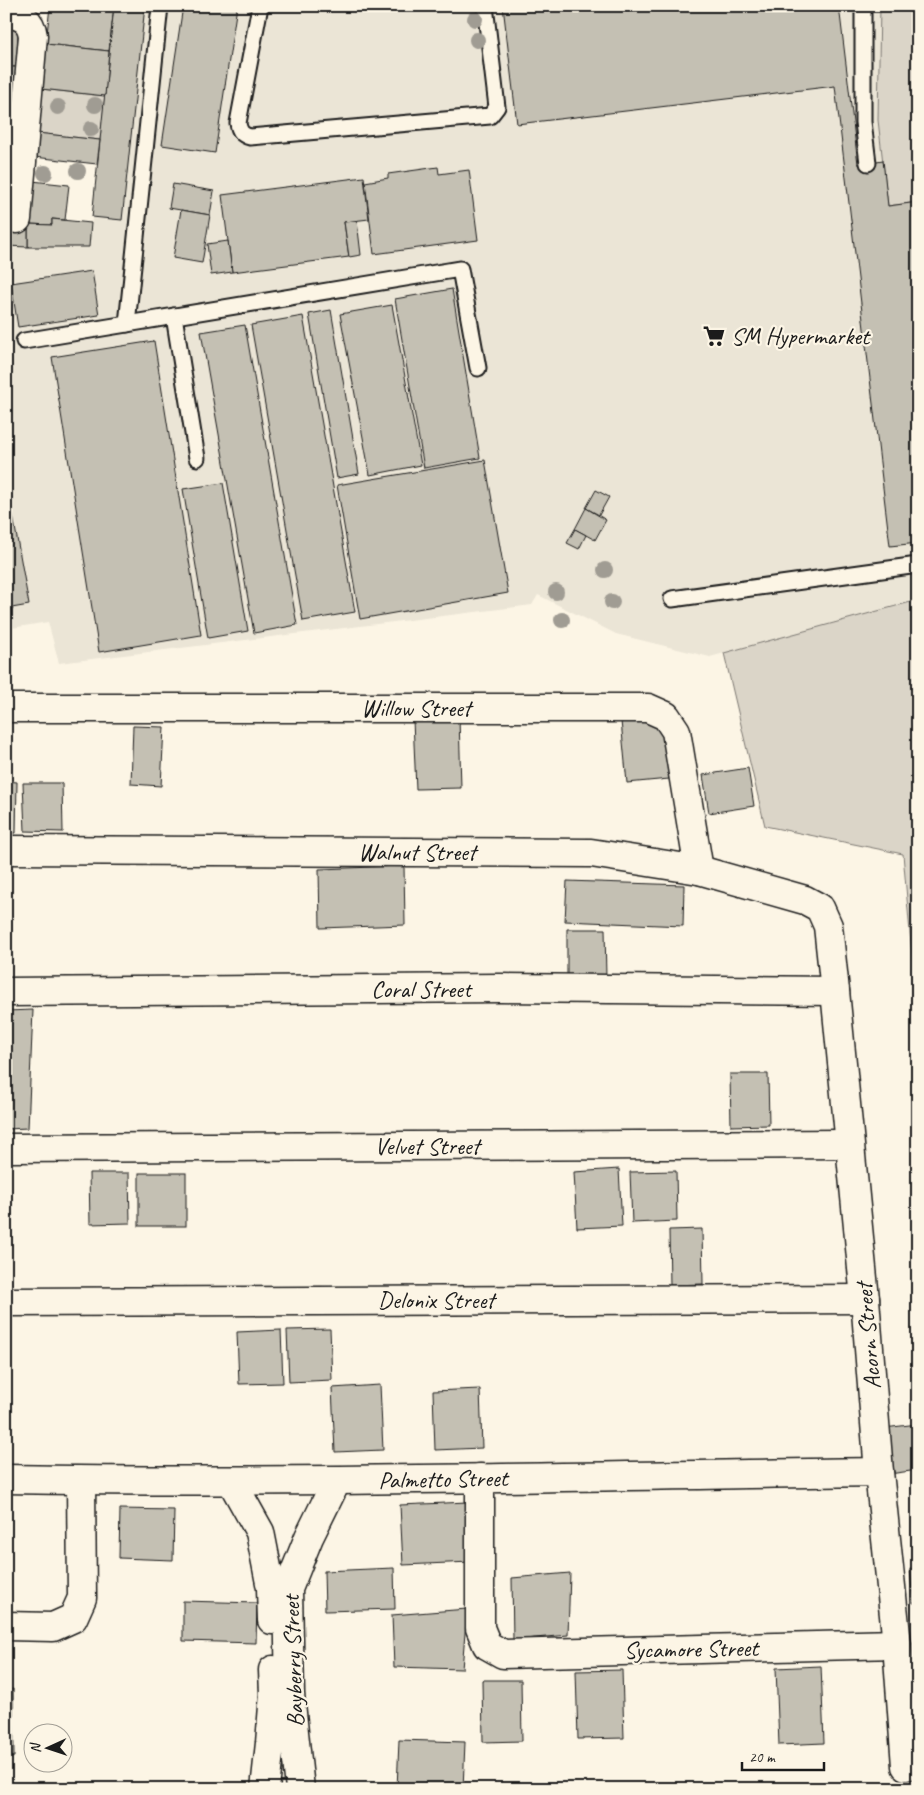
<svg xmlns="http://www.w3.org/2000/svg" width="924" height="1795" viewBox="0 0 924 1795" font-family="Caveat,sans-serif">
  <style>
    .built { fill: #ebe5d6 }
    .green { fill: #dbd5c8; stroke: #7c7872 }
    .building { fill: #c4c0b3; stroke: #1c1c1c }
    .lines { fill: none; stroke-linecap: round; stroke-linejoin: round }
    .service-casing { stroke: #1c1c1c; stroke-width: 19 }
    .minor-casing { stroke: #1c1c1c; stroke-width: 31 }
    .service { stroke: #fcf5e5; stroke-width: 15 }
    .minor { stroke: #fcf5e5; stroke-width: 28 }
    .tree { fill: #a09c93 }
    .labels { text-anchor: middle; stroke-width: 4.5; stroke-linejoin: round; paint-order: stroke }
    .poi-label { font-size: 24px; fill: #1c1c1c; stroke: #fcf5e5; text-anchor: start }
    .street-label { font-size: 24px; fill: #1c1c1c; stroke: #fcf5e5 }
  </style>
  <rect width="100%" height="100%" fill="#fcf5e5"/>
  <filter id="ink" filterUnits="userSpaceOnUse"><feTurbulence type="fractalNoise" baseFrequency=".02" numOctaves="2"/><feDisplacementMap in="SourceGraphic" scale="10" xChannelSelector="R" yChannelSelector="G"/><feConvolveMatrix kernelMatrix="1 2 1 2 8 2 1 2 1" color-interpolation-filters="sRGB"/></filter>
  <g filter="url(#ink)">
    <polygon class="built" points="114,6 880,6 878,120 888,205 918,202 918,600 710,657 616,634 538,595 532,605 59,663 48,622 6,629 6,246 89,247"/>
    <g class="green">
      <polygon points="880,6 918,6 918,202 888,206 878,120"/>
      <polygon points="41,89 105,96 100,140 37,133"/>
      <polygon points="918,600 918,1023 903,854 765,826 724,653"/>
    </g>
    <g class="building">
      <polygon points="50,6 114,6 109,51 46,44"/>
      <polygon points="114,6 145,6 122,220 92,217"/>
      <polygon points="183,6 237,6 215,153 162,145"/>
      <polygon points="503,6 839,6 858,164 883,160 888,206 918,202 918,543 890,546 835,86 517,124"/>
      <polygon points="6,24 14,24 18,33 17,67 6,67"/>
      <polygon points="46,44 109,51 105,96 41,89"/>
      <polygon points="6,67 17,67 16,89 6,89"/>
      <polygon points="37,133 100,140 97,164 34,157"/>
      <polygon points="438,167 439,174 469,170 478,240 374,254 365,182 388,178 388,174"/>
      <polygon points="364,177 369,219 344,222 349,257 232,272 222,195"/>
      <polygon points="32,181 69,185 65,220 52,219 52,225 28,224"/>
      <polygon points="173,184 214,191 210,215 169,208"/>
      <polygon points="181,210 210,215 202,263 173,258"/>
      <polygon points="52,219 91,223 89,247 28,247 28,224 52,225"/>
      <polygon points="357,221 361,255 349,257 344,222"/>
      <polygon points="6,224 28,224 28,247 6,246"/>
      <polygon points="228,241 232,272 211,275 207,244"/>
      <polygon points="92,271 99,315 18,327 11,283"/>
      <polygon points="452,289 480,458 424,468 395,299"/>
      <polygon points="392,305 421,465 370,475 340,314"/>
      <polygon points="331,310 359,474 337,478 309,314"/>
      <polygon points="303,316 355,612 303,621 251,325"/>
      <polygon points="245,325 297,625 254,633 201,332"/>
      <polygon points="154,341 201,635 99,652 52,357"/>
      <polygon points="485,460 508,593 360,619 337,485"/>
      <polygon points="6,477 29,605 6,609"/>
      <polygon points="223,483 248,631 208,638 183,489"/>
      <polygon points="596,490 609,497 599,515 586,508"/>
      <polygon points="586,508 606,520 595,540 575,529"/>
      <polygon points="575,529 586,535 579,549 567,543"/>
      <polygon points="663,717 669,779 627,783 621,721"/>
      <polygon points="459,718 461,788 416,789 413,720"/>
      <polygon points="133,726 164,727 161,786 131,784"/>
      <polygon points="748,768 754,806 709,813 703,775"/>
      <polygon points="6,781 17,782 16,833 6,833"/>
      <polygon points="23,783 62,783 63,832 25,831"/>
      <polygon points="404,866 405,925 320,928 319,869"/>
      <polygon points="567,881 684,885 683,926 565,921"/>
      <polygon points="567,929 605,929 606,977 567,977"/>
      <polygon points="33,1010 28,1128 6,1129 6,1011"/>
      <polygon points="730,1074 768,1074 769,1125 731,1126"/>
      <polygon points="619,1169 622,1226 577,1228 574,1172"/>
      <polygon points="676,1171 677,1221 632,1223 630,1172"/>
      <polygon points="89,1173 129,1173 130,1223 90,1224"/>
      <rect x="139" y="1173" width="47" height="53"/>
      <polygon points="702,1229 703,1284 670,1285 669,1230"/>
      <polygon points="330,1329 332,1380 289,1382 287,1330"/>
      <polygon points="281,1330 283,1383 239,1384 237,1332"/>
      <polygon points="380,1385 383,1450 335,1452 332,1388"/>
      <polygon points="480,1389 482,1448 435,1450 433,1391"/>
      <polygon points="918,1424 918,1470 889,1474 884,1428"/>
      <polygon points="468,1502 471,1562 403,1565 400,1505"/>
      <polygon points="120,1509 174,1510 173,1560 119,1558"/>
      <polygon points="394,1568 395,1609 325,1611 324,1571"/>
      <polygon points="910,1569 918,1569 918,1603 913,1603"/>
      <polygon points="570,1573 568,1635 513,1640 512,1578"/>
      <polygon points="183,1601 257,1603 256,1643 183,1641"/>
      <polygon points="467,1609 462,1669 394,1667 392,1615"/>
      <polygon points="821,1666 824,1743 779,1745 776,1668"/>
      <polygon points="622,1670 624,1738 578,1739 576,1671"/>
      <polygon points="482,1680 521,1680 522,1741 483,1742"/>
      <polygon points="13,1689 14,1757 6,1758 6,1690"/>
      <polygon points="911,1690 918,1690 918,1752"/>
      <polygon points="399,1740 465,1742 463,1789 397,1789"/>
    </g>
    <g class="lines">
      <g class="service-casing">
        <g id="service">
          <path d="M 260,6 L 238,123 C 239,131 242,135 250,137 L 490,116 L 497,107 L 485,6"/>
          <polyline points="863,6 863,122 868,163"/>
          <polyline points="174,316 197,458"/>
          <polyline points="127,324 160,6"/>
          <polyline points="24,341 460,269 478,368"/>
          <polyline points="672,599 918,565"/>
        </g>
      </g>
      <g class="minor-casing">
        <g id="minor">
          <path d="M 6,13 C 22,15 31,20 33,36 L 17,219"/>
          <polyline points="6,708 648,708 666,716 676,731 699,870"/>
          <polyline points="6,850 591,853 699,870 805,900 820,908 828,926 835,991 865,1299 879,1472 897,1644 906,1766"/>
          <polyline points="6,992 500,988 835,991"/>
          <polyline points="6,1148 849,1144"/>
          <polyline points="6,1302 865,1299"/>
          <polyline points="480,1478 480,1628 487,1645 503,1654 897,1644"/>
          <path d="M 6,1479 C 297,1484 588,1476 879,1472"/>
          <polyline points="232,1482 260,1532 271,1588 272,1620"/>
          <polyline points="6,1626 53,1627 73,1618 82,1598 81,1481"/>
          <polyline points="265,1789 270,1743 274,1694 273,1670"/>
          <polyline points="300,1789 290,1694 288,1589 309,1537 336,1482"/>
        </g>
      </g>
      <use href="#service" class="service"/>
      <use href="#minor" class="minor"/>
    </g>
    <g class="tree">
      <circle cx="475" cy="19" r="8"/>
      <circle cx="477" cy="40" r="8"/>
      <circle cx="95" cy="105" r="8"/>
      <circle cx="58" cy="107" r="8"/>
      <circle cx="91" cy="129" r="8"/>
      <circle cx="78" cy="171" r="8"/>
      <circle cx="45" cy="173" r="8"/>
      <circle cx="605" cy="570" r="8"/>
      <circle cx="556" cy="592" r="8"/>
      <circle cx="612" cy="602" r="8"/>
      <circle cx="562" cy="620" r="8"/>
    </g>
  </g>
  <defs>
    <g id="supermarket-bare" transform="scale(1.725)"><path d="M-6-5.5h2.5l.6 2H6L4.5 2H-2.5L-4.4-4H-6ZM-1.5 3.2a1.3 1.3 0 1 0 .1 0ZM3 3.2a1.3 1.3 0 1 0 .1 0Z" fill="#1c1c1c" stroke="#fcf5e5" stroke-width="2.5" paint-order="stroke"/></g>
  </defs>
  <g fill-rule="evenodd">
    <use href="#supermarket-bare" x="714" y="336"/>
  </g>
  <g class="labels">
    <g class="poi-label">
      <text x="731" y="344">SM Hypermarket</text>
    </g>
    <g class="street-label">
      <text x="416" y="716">Willow Street</text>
      <text x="417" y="860">Walnut Street</text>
      <text x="421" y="997">Coral Street</text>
      <text x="427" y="1154">Velvet Street</text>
      <text x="436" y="1308">Delonix Street</text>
      <text transform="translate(868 1336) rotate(-95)" y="8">Acorn Street</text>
      <text transform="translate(443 1479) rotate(-1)" y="8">Palmetto Street</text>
      <text transform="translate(691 1649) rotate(-1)" y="8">Sycamore Street</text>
      <text transform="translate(293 1661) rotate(-92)" y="8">Bayberry Street</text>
    </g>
  </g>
  <rect width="924" height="1795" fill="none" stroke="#fcf5e5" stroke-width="25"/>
  <rect x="12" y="12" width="899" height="1770" fill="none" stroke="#1c1c1c" stroke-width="2" filter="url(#ink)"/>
  <g transform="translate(48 1748) rotate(267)"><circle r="24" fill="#fcf5e5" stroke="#a29e95"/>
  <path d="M0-4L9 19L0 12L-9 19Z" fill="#1c1c1c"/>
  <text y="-8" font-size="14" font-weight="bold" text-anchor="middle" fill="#1c1c1c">N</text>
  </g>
  <path d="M742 1762v8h82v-8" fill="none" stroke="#1c1c1c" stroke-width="2.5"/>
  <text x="749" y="1762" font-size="15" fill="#1c1c1c" stroke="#fcf5e5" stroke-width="4" paint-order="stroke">20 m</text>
</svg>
